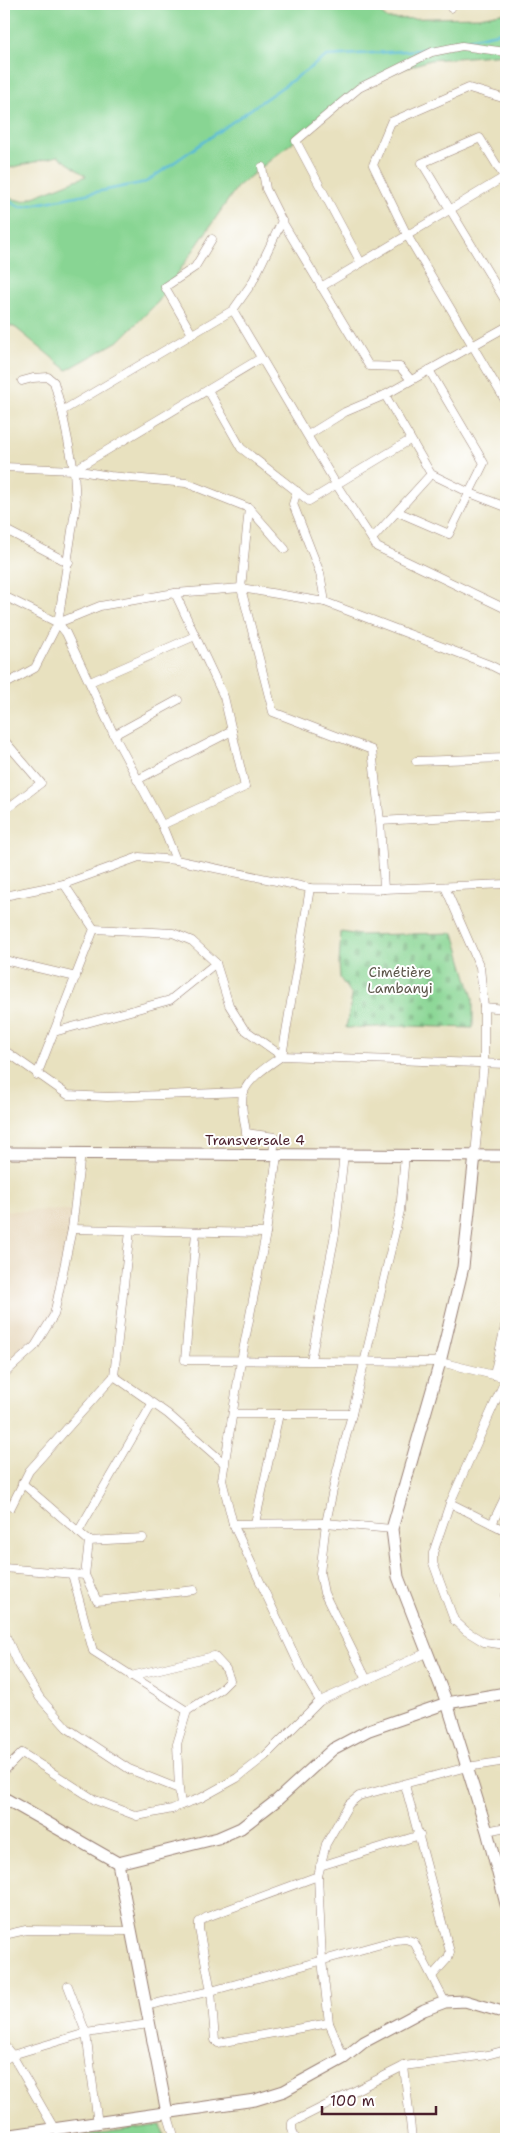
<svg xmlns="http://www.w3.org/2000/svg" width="510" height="2143" viewBox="0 0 510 2143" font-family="'Shantell Sans',sans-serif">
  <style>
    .built { fill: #e5d5b7 }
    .grass { fill: #88d593; stroke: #697a5f }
    .cemetery { fill: url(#cemetery-stones); stroke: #697a5f }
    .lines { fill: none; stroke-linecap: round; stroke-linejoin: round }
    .stream { stroke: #56bad5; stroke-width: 2.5 }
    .street-casing { stroke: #998075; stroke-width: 9 }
    .secondary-casing { stroke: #998075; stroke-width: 13 }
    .street { stroke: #fff; stroke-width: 8 }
    .secondary { stroke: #fff; stroke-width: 11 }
    .labels { text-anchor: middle; stroke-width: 4; stroke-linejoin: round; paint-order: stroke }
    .park-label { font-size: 14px; fill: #5d564a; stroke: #fff }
    .street-label { font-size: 14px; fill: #4a1f2b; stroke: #fff }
  </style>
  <defs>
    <pattern id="cemetery-stones" width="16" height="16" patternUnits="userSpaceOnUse" patternTransform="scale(1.25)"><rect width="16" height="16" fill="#88d593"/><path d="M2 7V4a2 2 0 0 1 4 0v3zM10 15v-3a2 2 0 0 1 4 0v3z" fill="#77b67f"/></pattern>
  </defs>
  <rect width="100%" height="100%" fill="#fff"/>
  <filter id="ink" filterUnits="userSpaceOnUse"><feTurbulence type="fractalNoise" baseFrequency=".02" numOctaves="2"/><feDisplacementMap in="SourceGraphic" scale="10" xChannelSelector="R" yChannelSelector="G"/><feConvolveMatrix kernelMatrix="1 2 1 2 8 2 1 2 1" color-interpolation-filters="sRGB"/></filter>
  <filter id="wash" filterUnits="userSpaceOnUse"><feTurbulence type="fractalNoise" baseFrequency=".0096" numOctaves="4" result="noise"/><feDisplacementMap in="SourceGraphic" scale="20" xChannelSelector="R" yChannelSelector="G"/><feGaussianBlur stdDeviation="1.12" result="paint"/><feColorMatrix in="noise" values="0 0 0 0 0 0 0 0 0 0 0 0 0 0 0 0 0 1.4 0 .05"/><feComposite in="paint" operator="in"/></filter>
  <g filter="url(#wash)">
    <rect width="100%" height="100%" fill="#e8e1bf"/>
    <polygon class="built" points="74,1210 53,1315 30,1349 4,1371 4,1211"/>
    <g class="grass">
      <polygon points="4,4 369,4 388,19 479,17 506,12 506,54 430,60 370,80 237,187 158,302 120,340 67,370 16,328 4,323 4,197 23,201 86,176 58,156 10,168 4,161"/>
      <polygon points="161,2125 165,2139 57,2139"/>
    </g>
    <polygon class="cemetery" points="341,932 360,935 454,933 473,998 473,1028 409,1026 346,1028 352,996 340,978 339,964"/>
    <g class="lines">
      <polyline class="stream" points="4,199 21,207 146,182 327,56 419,50 506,31"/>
    </g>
  </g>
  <g filter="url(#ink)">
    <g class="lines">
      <g class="street-casing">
        <g id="street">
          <polyline points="451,4 451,8"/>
          <polyline points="506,99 469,88 391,122 373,165 407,235 506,402"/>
          <polyline points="262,167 266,189 282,221 369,366 400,367 411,380"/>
          <polyline points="506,180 480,138 422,163 506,302"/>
          <polyline points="361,263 296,141 359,88 432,52 462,46 506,52"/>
          <polyline points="321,287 506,176"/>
          <polyline points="233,310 336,484 377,547 506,609"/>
          <polyline points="192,334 165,287 195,267 212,239"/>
          <polyline points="22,381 33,378 48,377 54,382 62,411 74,470 76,504 58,623 66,633 114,735 162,825 176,860"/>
          <polyline points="208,390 241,448 309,501 410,440"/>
          <polyline points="385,395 431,474 470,493 506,507"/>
          <polyline points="62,411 233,310 252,283 282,221"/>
          <polyline points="308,435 345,412 385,395 506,327"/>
          <polyline points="4,467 74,470 110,476 186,483 249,508 285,549"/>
          <polyline points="74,470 261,358"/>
          <polyline points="297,491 293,504 320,573 325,602"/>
          <polyline points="249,508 241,588 273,712 372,750 380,821 384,889"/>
          <polyline points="398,512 449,534 484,463 429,370"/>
          <polyline points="4,529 69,563"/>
          <polyline points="372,539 431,474"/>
          <polyline points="4,596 58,623"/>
          <polyline points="90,682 195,636"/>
          <polyline points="4,685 35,668 58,623 100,606 175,593 241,588 325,602 490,665 506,673"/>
          <polyline points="114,735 178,700"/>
          <polyline points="4,740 41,783 4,811"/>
          <polyline points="416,761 506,758"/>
          <polyline points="137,780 232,731"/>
          <polyline points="380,821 506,814"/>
          <polyline points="162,825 245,787 224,697 175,593"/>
          <polyline points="445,887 480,967 484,1007 484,1062 475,1155"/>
          <polyline points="4,896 64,884 139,857 176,860 310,888 384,889 506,884"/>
          <polyline points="94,929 173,933 192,941 216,963 229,1005 244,1029 282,1056 310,888"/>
          <polyline points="4,960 76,977"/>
          <polyline points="484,1007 506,1009"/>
          <polyline points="54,1032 170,1000 216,963"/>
          <polyline points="4,1050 68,1095 107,1097 244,1092"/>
          <polyline points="37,1075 94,929 64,884"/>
          <path d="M 273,1155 L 275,1137 L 246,1133 C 245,1121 240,1106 243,1094 C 248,1078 269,1065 282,1056 L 506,1064"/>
          <polyline points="277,1156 266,1233 241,1361 222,1480 233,1524 301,1669 320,1701"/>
          <polyline points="72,1229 266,1233"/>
          <polyline points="196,1232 185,1360 440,1362 506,1378"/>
          <polyline points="311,1360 335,1234 344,1154"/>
          <polyline points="4,1374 35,1346 54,1315 72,1229 81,1153"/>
          <polyline points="494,1375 506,1322"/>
          <polyline points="114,1376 168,1414 225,1464"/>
          <polyline points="506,1378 450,1503 433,1553 433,1563 454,1620 466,1631 484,1642 506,1645"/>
          <polyline points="234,1414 352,1414"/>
          <polyline points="22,1483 89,1541 143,1538"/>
          <polyline points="450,1503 506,1531"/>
          <polyline points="11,1507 29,1471 114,1376 130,1231"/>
          <polyline points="255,1523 279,1414"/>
          <polyline points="233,1524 326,1523 392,1529"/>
          <polyline points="492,1524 506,1495"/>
          <polyline points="78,1532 152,1404"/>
          <polyline points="4,1568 85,1575 89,1541"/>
          <polyline points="72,1574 93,1651 187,1711"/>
          <polyline points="85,1575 97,1601 194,1590"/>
          <polyline points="506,1595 506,1607"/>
          <polyline points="4,1632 18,1663 40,1698 67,1728 129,1769 179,1789 181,1805 201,1798 237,1778 265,1756 320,1701 428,1652"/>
          <polyline points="131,1676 214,1656 226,1669 230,1680 221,1689 187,1711 177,1744 179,1789"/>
          <polyline points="367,1680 324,1593 320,1573 326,1523 337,1471 352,1414 400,1211 405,1155"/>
          <polyline points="4,1771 22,1753 95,1800 137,1816 172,1809 181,1805"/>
          <polyline points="405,1785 450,1952 448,1958 433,1975"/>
          <polyline points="487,1831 506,1827"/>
          <polyline points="320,1866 420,1835"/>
          <polyline points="318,1876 207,1917 199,1922 199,1929 211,1991 215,2040 218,2043 329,2023"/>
          <polyline points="4,1935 26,1930 130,1931"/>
          <polyline points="68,1986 86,2033 98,2124"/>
          <polyline points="145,2006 211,1991 396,1940 406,1939 414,1942 445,2002"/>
          <polyline points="4,2045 12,2055 54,2128"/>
          <polyline points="344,2058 329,2023 322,1960 318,1876 326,1844 349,1804 359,1796 467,1767 506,1761"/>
          <polyline points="4,2060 12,2055 86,2033 149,2024"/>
          <polyline points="404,2066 412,2139"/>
          <polyline points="167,2113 175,2139"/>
          <polyline points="295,2139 292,2129 292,2123 297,2120 404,2066 487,2055 506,2050"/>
        </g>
      </g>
      <g class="secondary-casing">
        <g id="secondary">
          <polyline points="4,1153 506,1156"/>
          <polyline points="475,1155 463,1267 440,1362 392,1529 398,1577 447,1703 487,1831 506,1904"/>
          <polyline points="4,1798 118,1863 218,1838 241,1828 276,1801 333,1749 369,1730 447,1703 506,1693"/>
          <polyline points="118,1863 167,2113"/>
          <polyline points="4,2136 255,2100 284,2091 344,2058 364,2042 424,2010 445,2002 465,2001 506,2013"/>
        </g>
      </g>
      <use href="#street" class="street"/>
      <use href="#secondary" class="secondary"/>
    </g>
  </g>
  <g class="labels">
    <g class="park-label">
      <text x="400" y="977">Cimétière<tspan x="400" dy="16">Lambanyi</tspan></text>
    </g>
    <g class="street-label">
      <text x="255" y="1145">Transversale 4</text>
    </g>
  </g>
  <rect width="510" height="2143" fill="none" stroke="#fff" stroke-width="20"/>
  <path d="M322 2106v8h114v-8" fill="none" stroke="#4a1f2b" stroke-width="2.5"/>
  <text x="330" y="2106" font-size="15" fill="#4a1f2b" stroke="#ffffff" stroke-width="4" paint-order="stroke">100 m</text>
</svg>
